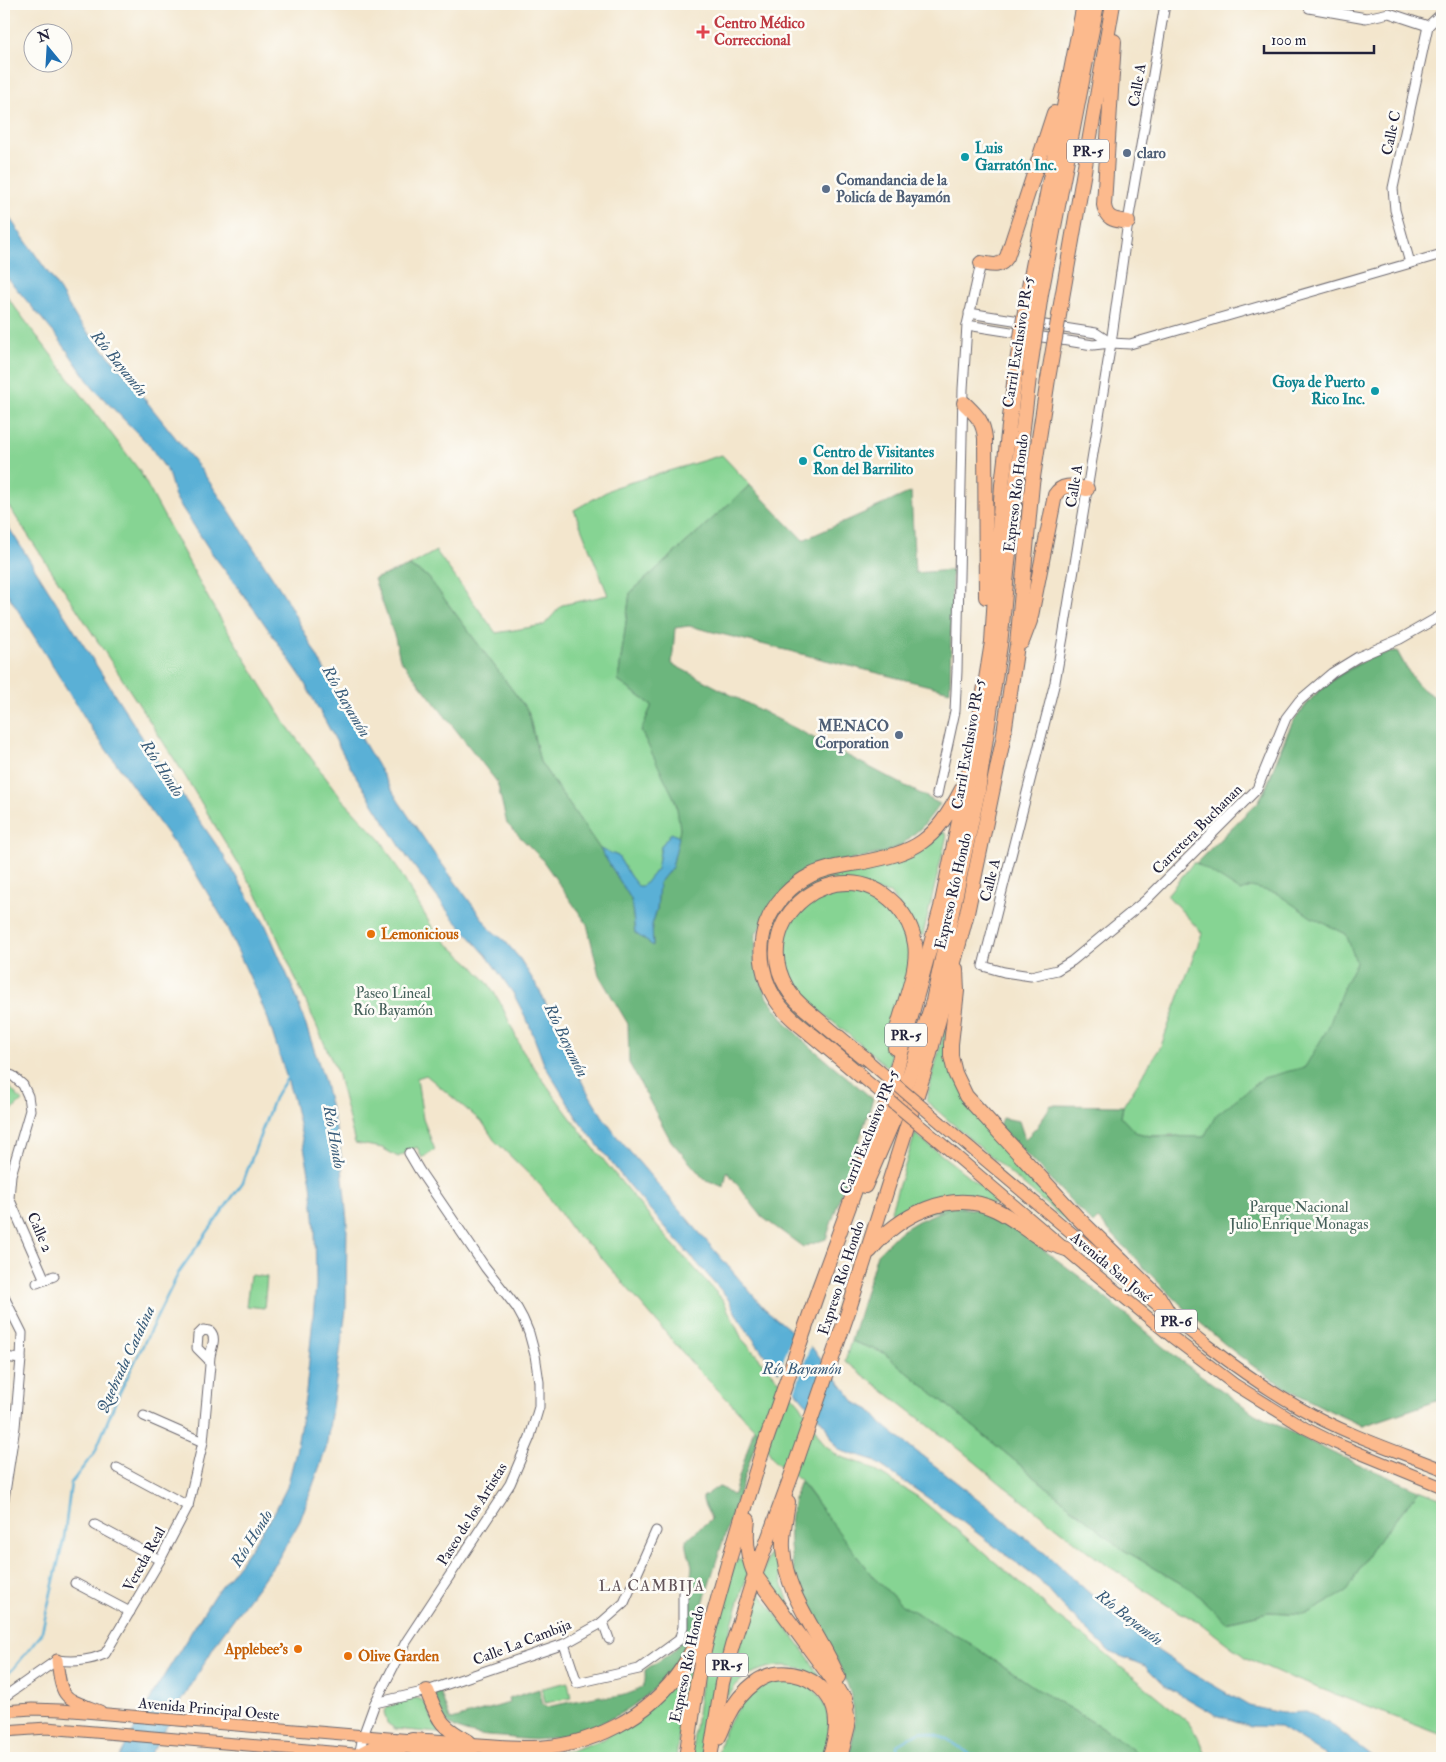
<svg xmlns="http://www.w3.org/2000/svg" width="1446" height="1762" viewBox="0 0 1446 1762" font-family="'IM FELL Double Pica',serif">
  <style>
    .green { fill: #86d493; stroke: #547b67 }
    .forest { fill: #6cb67d; stroke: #476c5c }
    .water { fill: #5ab0d6; stroke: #3e6988 }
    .pier { fill: #f3e6cd }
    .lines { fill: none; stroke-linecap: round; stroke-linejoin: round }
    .stream { stroke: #5ab0d6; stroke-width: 2.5 }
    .minor-casing { stroke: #6b676e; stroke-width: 11 }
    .major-casing { stroke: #6b676e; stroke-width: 13 }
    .highway-casing { stroke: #6b676e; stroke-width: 16 }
    .minor { stroke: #fff; stroke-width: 9 }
    .major { stroke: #fcba8d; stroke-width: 11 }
    .highway { stroke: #fcba8d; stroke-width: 14 }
    .major-bridge-casing { stroke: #6b676e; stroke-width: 13; stroke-linecap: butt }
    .highway-bridge-casing { stroke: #6b676e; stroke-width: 16; stroke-linecap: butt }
    .major-bridge { stroke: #fcba8d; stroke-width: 11 }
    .highway-bridge { stroke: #fcba8d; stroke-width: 14 }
    .health-dot { fill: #e0444e; stroke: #fdfcf7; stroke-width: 2 }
    .service-dot { fill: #5c6f8a; stroke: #fdfcf7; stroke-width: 2 }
    .culture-dot { fill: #0f9aa8; stroke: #fdfcf7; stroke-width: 2 }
    .food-dot { fill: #e8710a; stroke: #fdfcf7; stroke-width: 2 }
    .labels { text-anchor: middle; stroke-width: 5; stroke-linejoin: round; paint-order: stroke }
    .shield { fill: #fdfcf7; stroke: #646373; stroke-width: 1 }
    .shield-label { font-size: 14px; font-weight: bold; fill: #22223b }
    .health-label { font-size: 15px; font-weight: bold; fill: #be3a42; stroke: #fdfcf7; text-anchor: start }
    .street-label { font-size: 15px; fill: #22223b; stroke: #fdfcf7 }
    .culture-label { font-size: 15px; font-weight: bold; fill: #0d838f; stroke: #fdfcf7; text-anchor: start }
    .service-label { font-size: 15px; font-weight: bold; fill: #4e5e75; stroke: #fdfcf7; text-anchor: start }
    .food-label { font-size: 15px; font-weight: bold; fill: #c56008; stroke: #fdfcf7; text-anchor: start }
    .park-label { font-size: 15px; fill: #45605a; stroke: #fdfcf7 }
    .water-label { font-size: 16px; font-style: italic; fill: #385b79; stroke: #fdfcf7 }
    .neighbourhood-label { font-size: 16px; letter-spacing: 1px; fill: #625459; stroke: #fdfcf7 }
  </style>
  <rect width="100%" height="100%" fill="#fdfcf7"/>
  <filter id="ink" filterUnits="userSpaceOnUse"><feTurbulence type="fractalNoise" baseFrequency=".02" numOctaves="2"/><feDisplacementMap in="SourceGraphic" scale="10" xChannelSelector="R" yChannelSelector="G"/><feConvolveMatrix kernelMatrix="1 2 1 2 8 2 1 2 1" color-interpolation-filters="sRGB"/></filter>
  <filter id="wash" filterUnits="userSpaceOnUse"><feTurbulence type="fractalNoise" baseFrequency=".0096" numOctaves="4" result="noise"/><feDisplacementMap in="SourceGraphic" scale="20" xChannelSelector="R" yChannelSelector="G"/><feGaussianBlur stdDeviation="1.12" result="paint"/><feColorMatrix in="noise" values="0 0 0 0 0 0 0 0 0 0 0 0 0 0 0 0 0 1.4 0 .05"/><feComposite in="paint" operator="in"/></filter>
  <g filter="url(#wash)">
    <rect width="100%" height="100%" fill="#f3e6cd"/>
    <g class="green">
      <polygon points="4,293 139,470 212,605 285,723 341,798 381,840 432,927 448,944 472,965 490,986 501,1004 522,1050 558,1101 588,1141 661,1231 723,1300 742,1339 800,1404 824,1444 838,1456 866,1465 918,1497 1033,1594 1055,1615 1087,1639 1188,1722 1201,1742 1207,1758 1145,1758 1103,1728 1040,1691 971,1644 902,1605 873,1577 847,1544 800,1480 775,1462 754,1428 729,1401 696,1368 594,1249 575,1234 541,1186 494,1140 483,1123 426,1075 417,1078 423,1119 435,1150 422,1158 417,1147 398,1157 382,1148 355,1143 337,1072 263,905 182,771 69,597 4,499"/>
      <path d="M 722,455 L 750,485 L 630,593 L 618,681 L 652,705 L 641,731 C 655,759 686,806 679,837 L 671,833 L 661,846 L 657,869 L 643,886 L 638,887 L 630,876 L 618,856 L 600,849 L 540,762 L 528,711 L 428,577 L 409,566 L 436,551 L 496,633 L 544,625 L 562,605 L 608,595 L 574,510 L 615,487 Z"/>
      <path d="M 1397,651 C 1409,673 1417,691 1442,700 L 1442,1399 L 1363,1426 C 1331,1412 1299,1396 1269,1377 C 1232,1352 1200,1321 1167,1291 L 1174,1135 L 1150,1136 L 1134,1132 L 1121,1117 L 1123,1106 L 1161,1046 L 1202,933 L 1167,895 L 1193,863 L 1196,863 L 1258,802 C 1270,782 1276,759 1285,738 C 1298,709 1327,677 1357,664 C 1369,659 1384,655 1397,651 Z"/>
      <polygon points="942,831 947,835 923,935 918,935 890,893 820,884 773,941 803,1015 856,1060 860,1065 858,1067 797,1020 769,977 766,940 779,906 803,883"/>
      <path d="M 836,890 C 850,890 866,889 878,896 C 897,907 913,942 912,963 C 911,976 903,994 900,1008 C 895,1028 892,1048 889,1068 L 793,989 L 783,966 L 786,930 L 805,904 L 820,894 Z"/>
      <polygon points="944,1031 947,1031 950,1068 1093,1241 1089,1241 926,1101"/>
      <polygon points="4,1081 22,1101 10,1112 4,1106"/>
      <polygon points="915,1134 1000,1201 1000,1206 990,1203 899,1217 893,1216 891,1210"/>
      <polygon points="250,1275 267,1277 264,1308 246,1306"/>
      <polygon points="851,1341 884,1353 1122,1549 1192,1590 1227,1622 1269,1612 1306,1614 1345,1592 1371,1550 1419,1490 1442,1499 1442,1735 1287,1676 1246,1658 1200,1623 1167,1605 1098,1559 1000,1483 963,1452 845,1361"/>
      <path d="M 773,1543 L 776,1547 C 778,1577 787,1601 801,1627 L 762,1575 Z"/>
      <path d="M 738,1559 L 743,1559 L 748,1573 C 728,1635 711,1693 701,1758 L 691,1758 L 703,1669 L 734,1565 Z"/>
      <path d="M 757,1589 L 808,1656 L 820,1678 L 819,1679 C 814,1676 808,1671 802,1669 C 782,1661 753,1669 738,1683 C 734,1687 732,1692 728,1696 L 726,1696 L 741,1640 Z"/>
      <polygon points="688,1668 690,1671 681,1720 676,1758 490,1758 489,1755 491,1752 551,1753 570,1751 604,1739"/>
      <path d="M 787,1679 C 797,1681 805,1682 813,1689 C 832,1705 832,1737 822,1758 L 718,1758 C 721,1732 727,1722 744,1702 C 757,1687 766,1680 787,1679 Z"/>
      <polygon points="568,1682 571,1698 545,1703 542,1688"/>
      <path d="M 410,1698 C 429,1697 426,1709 434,1722 C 436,1725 439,1728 441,1731 L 439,1733 L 395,1729 L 387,1723 L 384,1712 L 388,1707 Z"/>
    </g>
    <g class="forest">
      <polygon points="750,485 803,540 911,492 915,573 952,570 950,691 689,626 675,628 672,664 940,804 923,826 903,844 885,852 804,872 756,933 755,963 766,995 787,1024 806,1043 873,1099 826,1239 803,1247 762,1217 727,1171 724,1187 704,1179 671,1141 629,1063 628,1024 599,975 587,924 541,858 507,824 497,782 400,659 395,638 374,579 409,566 428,577 528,711 540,762 600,849 631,899 635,933 653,945 652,925 657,909 659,883 672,867 680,829 676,802 641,731 652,705 618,681 630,593"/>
      <path d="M 1397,651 C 1409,673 1417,691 1442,700 L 1442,1399 L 1363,1426 C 1331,1412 1299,1396 1269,1377 C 1204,1334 1151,1275 1098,1219 L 1093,1224 L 999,1126 L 1002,1118 L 1019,1121 L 1025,1139 L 1037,1127 L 1051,1105 L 1123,1106 L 1121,1117 L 1135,1132 L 1150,1136 L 1204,1137 L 1216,1115 L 1263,1078 L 1305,1067 L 1328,1028 L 1344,986 L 1356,962 L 1346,934 L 1311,917 L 1276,893 L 1251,887 L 1240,891 L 1196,863 L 1258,802 L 1265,791 L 1292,723 L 1314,696 L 1333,680 L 1370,657 Z"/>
      <polygon points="951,1207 982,1210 1004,1220 1080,1277 1181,1361 1255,1414 1333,1453 1419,1490 1371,1550 1346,1592 1306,1614 1269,1612 1226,1622 1192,1590 1122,1549 884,1353 851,1341 877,1254 898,1233 918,1221"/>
      <path d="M 754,1428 L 759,1433 C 745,1475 731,1517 717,1559 C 706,1593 697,1630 677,1661 C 648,1706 596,1732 544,1739 C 531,1741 516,1738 503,1737 C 482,1736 449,1734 439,1712 C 437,1706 436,1699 435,1693 L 440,1691 L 450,1719 L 452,1720 L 509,1703 L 508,1699 L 539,1689 L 543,1705 L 546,1707 L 600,1696 C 608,1701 637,1693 643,1686 C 646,1682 645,1675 645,1670 C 654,1663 666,1658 674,1650 C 690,1634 689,1590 692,1567 C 691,1558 685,1548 687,1539 L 711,1519 C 709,1512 702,1504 703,1497 L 719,1486 L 732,1495 L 734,1494 Z"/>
      <path d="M 800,1481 L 873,1577 L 902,1605 L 971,1644 L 1040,1691 L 1103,1728 L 1145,1758 L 848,1758 C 868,1696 835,1661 808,1610 C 788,1572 783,1522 800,1481 Z"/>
    </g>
    <g class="water">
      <polygon points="4,210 54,281 78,321 119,367 199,467 229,510 284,595 363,741 399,802 433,852 491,930 505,941 520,959 540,991 584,1086 603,1117 618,1138 764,1308 815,1351 856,1403 870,1410 882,1424 899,1438 987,1506 1048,1556 1142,1640 1187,1670 1249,1706 1282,1713 1306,1712 1328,1722 1374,1758 1330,1758 1280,1727 1251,1726 1216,1715 1164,1685 1145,1666 1110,1652 1063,1607 1039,1580 960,1520 873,1460 858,1455 854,1455 839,1450 835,1445 827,1427 766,1357 739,1319 727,1297 630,1187 577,1118 544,1064 529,1024 513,993 487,956 452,917 407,857 352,770 300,675 257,613 211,552 175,497 168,472 149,445 93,388 59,339 4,274"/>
      <polygon points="4,520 147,745 220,850 266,926 295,993 323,1076 340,1146 347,1221 346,1310 326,1449 300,1521 278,1559 220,1637 148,1758 119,1758 157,1687 215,1594 240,1563 273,1515 287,1487 296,1452 306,1392 316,1285 315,1228 311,1183 303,1142 293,1098 268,1019 252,982 223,919 196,874 95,734 4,588"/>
      <polygon points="671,833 679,837 672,867 659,883 657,909 652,925 653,946 635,933 631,899 600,849 618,856 630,876 638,886 643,886 657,869 661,846"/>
    </g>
    <polygon class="pier" points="794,1330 811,1344 794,1393 778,1375"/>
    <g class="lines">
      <g class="stream">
        <polyline points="4,1676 13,1669 41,1635 64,1538 71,1483 95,1452 117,1398 179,1272 243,1182 274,1098 288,1077"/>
        <polyline points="898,1758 897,1745 921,1731 947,1739 970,1754 995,1758"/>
      </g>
    </g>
  </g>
  <g filter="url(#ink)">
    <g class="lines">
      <g class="minor-casing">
        <g id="minor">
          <polyline points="1165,4 1128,222 1111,343 1063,637 1055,682 983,966 1004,972 1031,976 1057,970 1072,961 1146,900 1257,789 1286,718 1299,701 1332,673 1358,657 1400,639 1442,615"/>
          <polyline points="1309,8 1366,18 1389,13 1428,26"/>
          <polyline points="1410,263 1395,210 1393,188 1428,26 1442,13"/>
          <polyline points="969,313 1096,333 1111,343"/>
          <polyline points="967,325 1093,345 1111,343 1130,344 1442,254"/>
          <polyline points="937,794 955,711 957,671 963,389 967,325 981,263"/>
          <polyline points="4,1073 13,1076 23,1085 28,1096 30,1110 11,1175 9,1198 45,1280"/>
          <polyline points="37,1283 54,1276"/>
          <polyline points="4,1297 22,1333 21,1359 15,1427 4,1499"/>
          <polyline points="4,1357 21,1359"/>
          <polyline points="144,1416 203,1442"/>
          <polyline points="117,1468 188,1506"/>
          <polyline points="95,1525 160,1560"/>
          <polyline points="75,1583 130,1612"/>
          <polyline points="603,1622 609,1639"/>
          <polyline points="564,1644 577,1683 639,1669 679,1640 683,1627 683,1593"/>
          <path d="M 4,1697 L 57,1660 C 75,1662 89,1661 105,1654 L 160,1560 L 188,1506 L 203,1442 L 210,1365 C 207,1353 219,1340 210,1331 L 203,1330 L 198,1335 L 197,1348 L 209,1360"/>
          <polyline points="375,1703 427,1691 564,1644 600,1624 624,1603 656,1531"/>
          <polyline points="359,1756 363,1736 375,1703 406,1642 510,1484 530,1437 539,1407 539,1382 535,1355 529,1333 523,1319 517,1308 485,1267 419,1170 409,1153"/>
        </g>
      </g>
      <g class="major-casing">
        <g id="major">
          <path d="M 941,1123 C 1000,1173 1059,1222 1118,1272 C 1176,1321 1233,1370 1300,1408 C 1345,1434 1394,1450 1442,1469"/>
          <polyline points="935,1138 1076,1258 1172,1337 1234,1384 1305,1428 1335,1443 1442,1487"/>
          <path d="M 57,1660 C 62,1701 63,1697 100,1711"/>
          <polyline points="4,1711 32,1709 61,1710 412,1740"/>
          <polyline points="4,1731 47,1728 402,1758"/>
        </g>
      </g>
      <g class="highway-casing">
        <g id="highway">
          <path d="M 1114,41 L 1104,205 C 1106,220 1115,220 1128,222"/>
          <path d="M 981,263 C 992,265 1000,268 1007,257 L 1054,113"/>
          <polyline points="1028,292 1084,4"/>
          <polyline points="1041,294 1097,4"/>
          <polyline points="1062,298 1113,4"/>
          <path d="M 964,403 C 976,415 983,420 985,438 L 986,597"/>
          <path d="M 1022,642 L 1030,621 L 1055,495 C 1063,482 1075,487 1087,489"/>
          <polyline points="956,969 957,991 951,1044 951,1056 955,1073 966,1096 1076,1216 1159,1297 1171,1317"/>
          <path d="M 866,1059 C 849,1046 833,1032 816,1018 C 806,1009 794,1001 787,988 C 746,919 838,846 895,904 C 906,916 913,929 915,944 C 919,968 904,1002 898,1026 C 896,1033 896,1041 895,1048"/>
          <path d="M 862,1077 C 846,1063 829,1049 812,1035 C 802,1027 790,1018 781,1007 C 763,985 756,952 766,924 C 774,903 791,885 811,875 C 826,868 844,865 859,863 C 918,852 934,842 962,789"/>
          <polyline points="865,1186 896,1114 913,1064 933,1001 978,791 1000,645 1013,511 1030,369"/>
          <path d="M 870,1251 C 898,1215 952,1188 996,1210 C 1015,1219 1031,1234 1048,1243 C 1054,1245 1060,1247 1066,1249"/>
          <path d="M 788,1502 C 786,1517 782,1533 783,1548 C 786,1598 820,1633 838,1677"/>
          <path d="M 748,1520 C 745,1540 747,1557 755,1575 L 829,1675 L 847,1706"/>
          <path d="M 427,1691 C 440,1722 439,1725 469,1742"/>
          <path d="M 718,1738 C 722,1732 724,1724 727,1717 C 734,1703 744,1691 756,1682 C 783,1662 824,1678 834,1709 C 839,1726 834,1743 829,1758"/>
          <path d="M 412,1740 C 451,1742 491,1748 530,1748 C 589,1748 650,1717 683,1667 C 691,1654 697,1640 704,1626"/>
          <polyline points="452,1750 474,1758"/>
          <path d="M 359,1755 C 365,1752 371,1748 377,1747 C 400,1742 438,1751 460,1758"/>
          <polyline points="686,1758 698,1677 707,1638 729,1560 762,1452 819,1288 889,1097 941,907 977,735 992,642 1002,485 1015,375"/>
          <polyline points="710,1758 722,1683 732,1646 755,1575 792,1474 848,1312 929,1057 967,913 1003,740 1017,645 1032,484 1048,379"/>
          <polyline points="840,1758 848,1726 845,1698"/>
        </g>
      </g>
      <use href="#minor" class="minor"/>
      <use href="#major" class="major"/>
      <use href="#highway" class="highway"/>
      <g class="major-bridge-casing">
        <g id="major-bridge">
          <polyline points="866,1059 941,1123"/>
          <polyline points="862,1077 935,1138"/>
        </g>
      </g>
      <g class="highway-bridge-casing">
        <g id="highway-bridge">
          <polyline points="1030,369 1041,294"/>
          <polyline points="1015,375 1028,292"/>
          <polyline points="1048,379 1062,298"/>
        </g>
      </g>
      <use href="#major-bridge" class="major-bridge"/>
      <use href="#highway-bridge" class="highway-bridge"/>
    </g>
  </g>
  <path class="health-dot" d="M700.5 24.5h5v5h5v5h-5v5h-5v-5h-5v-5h5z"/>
  <g class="service-dot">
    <circle cx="1127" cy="153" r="5"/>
    <circle cx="826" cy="189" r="5"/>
    <circle cx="899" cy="735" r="5"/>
  </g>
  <g class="culture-dot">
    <circle cx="965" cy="157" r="5"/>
    <circle cx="1375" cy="391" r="5"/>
    <circle cx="803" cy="461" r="5"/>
  </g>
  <g class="food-dot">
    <circle cx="371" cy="934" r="5"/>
    <circle cx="298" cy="1649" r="5"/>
    <circle cx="348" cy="1656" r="5"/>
  </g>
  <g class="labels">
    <g class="shield">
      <rect x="1067" y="139.5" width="42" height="23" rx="4"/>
      <rect x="885" y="1023.5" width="42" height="23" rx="4"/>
      <rect x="1155" y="1309.5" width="42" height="23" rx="4"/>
      <rect x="706" y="1653.5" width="42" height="23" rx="4"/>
    </g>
    <g class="shield-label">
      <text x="1088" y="156">PR-5</text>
      <text x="906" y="1040">PR-5</text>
      <text x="1176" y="1326">PR-6</text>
      <text x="727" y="1670">PR-5</text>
    </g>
    <g class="health-label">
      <text x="714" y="28">Centro Médico<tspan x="714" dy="17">Correccional</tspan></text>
    </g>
    <g class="street-label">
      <text transform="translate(1137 85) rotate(-80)" y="5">Calle A</text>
      <text transform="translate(1391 133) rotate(-78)" y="5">Calle C</text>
      <text transform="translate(1018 342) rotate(-81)" y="5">Carril Exclusivo PR-5</text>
      <text transform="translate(1074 486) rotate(-81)" y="5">Calle A</text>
      <text transform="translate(1016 493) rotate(-83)" y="5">Expreso Río Hondo</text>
      <text transform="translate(968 744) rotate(-80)" y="5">Carril Exclusivo PR-5</text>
      <text transform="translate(1197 829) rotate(-45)" y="5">Carretera Buchanan</text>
      <text transform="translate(990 880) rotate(-76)" y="5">Calle A</text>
      <text transform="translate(953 891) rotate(-77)" y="5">Expreso Río Hondo</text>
      <text transform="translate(869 1132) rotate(-68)" y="5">Carril Exclusivo PR-5</text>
      <text transform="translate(40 1232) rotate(66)" y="5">Calle 2</text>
      <text transform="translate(1111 1267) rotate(40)" y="5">Avenida San José</text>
      <text transform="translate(841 1278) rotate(-72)" y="5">Expreso Río Hondo</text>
      <text transform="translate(472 1514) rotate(-58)" y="5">Paseo de los Artistas</text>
      <text transform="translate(144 1559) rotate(-61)" y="5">Vereda Real</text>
      <text transform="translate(522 1642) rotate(-21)" y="5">Calle La Cambija</text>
      <text transform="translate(687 1664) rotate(-78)" y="5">Expreso Río Hondo</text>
      <text transform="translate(209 1709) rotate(5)" y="5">Avenida Principal Oeste</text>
    </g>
    <g class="culture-label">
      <text x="975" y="153">Luis<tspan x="975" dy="17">Garratón Inc.</tspan></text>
      <text x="1365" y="387" text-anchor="end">Goya de Puerto<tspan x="1365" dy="17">Rico Inc.</tspan></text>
      <text x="813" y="457">Centro de Visitantes<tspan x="813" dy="17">Ron del Barrilito</tspan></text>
    </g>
    <g class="service-label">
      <text x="1137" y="158">claro</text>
      <text x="836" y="185">Comandancia de la<tspan x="836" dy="17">Policía de Bayamón</tspan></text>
      <text x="889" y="731" text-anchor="end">MENACO<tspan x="889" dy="17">Corporation</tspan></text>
    </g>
    <g class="food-label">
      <text x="381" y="939">Lemonicious</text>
      <text x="288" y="1654" text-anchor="end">Applebee's</text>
      <text x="358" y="1661">Olive Garden</text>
    </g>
    <g class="park-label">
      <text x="393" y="998">Paseo Lineal<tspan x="393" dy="17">Río Bayamón</tspan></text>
      <text x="1299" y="1212">Parque Nacional<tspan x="1299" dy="17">Julio Enrique Monagas</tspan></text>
    </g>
    <g class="water-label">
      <text transform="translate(120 363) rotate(51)" y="6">Río Bayamón</text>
      <text transform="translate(347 701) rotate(60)" y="6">Río Bayamón</text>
      <text transform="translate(163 768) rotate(57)" y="6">Río Hondo</text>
      <text transform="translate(567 1040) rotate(64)" y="6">Río Bayamón</text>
      <text transform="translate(335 1137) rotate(80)" y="6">Río Hondo</text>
      <text transform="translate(125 1359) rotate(-65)" y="6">Quebrada Catalina</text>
      <text x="802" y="1374">Río Bayamón</text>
      <text transform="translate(251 1538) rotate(-58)" y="6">Río Hondo</text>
      <text transform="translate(1130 1617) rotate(38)" y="6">Río Bayamón</text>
    </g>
    <g class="neighbourhood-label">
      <text x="652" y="1591">LA CAMBIJA</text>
    </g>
  </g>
  <rect width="1446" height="1762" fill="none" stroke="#fdfcf7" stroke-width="20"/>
  <g transform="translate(48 48) rotate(342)"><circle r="24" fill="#fdfcf7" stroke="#a5a5ac"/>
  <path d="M0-4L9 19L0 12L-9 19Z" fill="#1f6fb2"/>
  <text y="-8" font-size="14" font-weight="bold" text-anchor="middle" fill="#22223b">N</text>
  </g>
  <path d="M1264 45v8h110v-8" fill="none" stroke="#22223b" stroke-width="2.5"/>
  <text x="1271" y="45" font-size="15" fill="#22223b" stroke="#fdfcf7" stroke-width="4" paint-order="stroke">100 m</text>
</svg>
